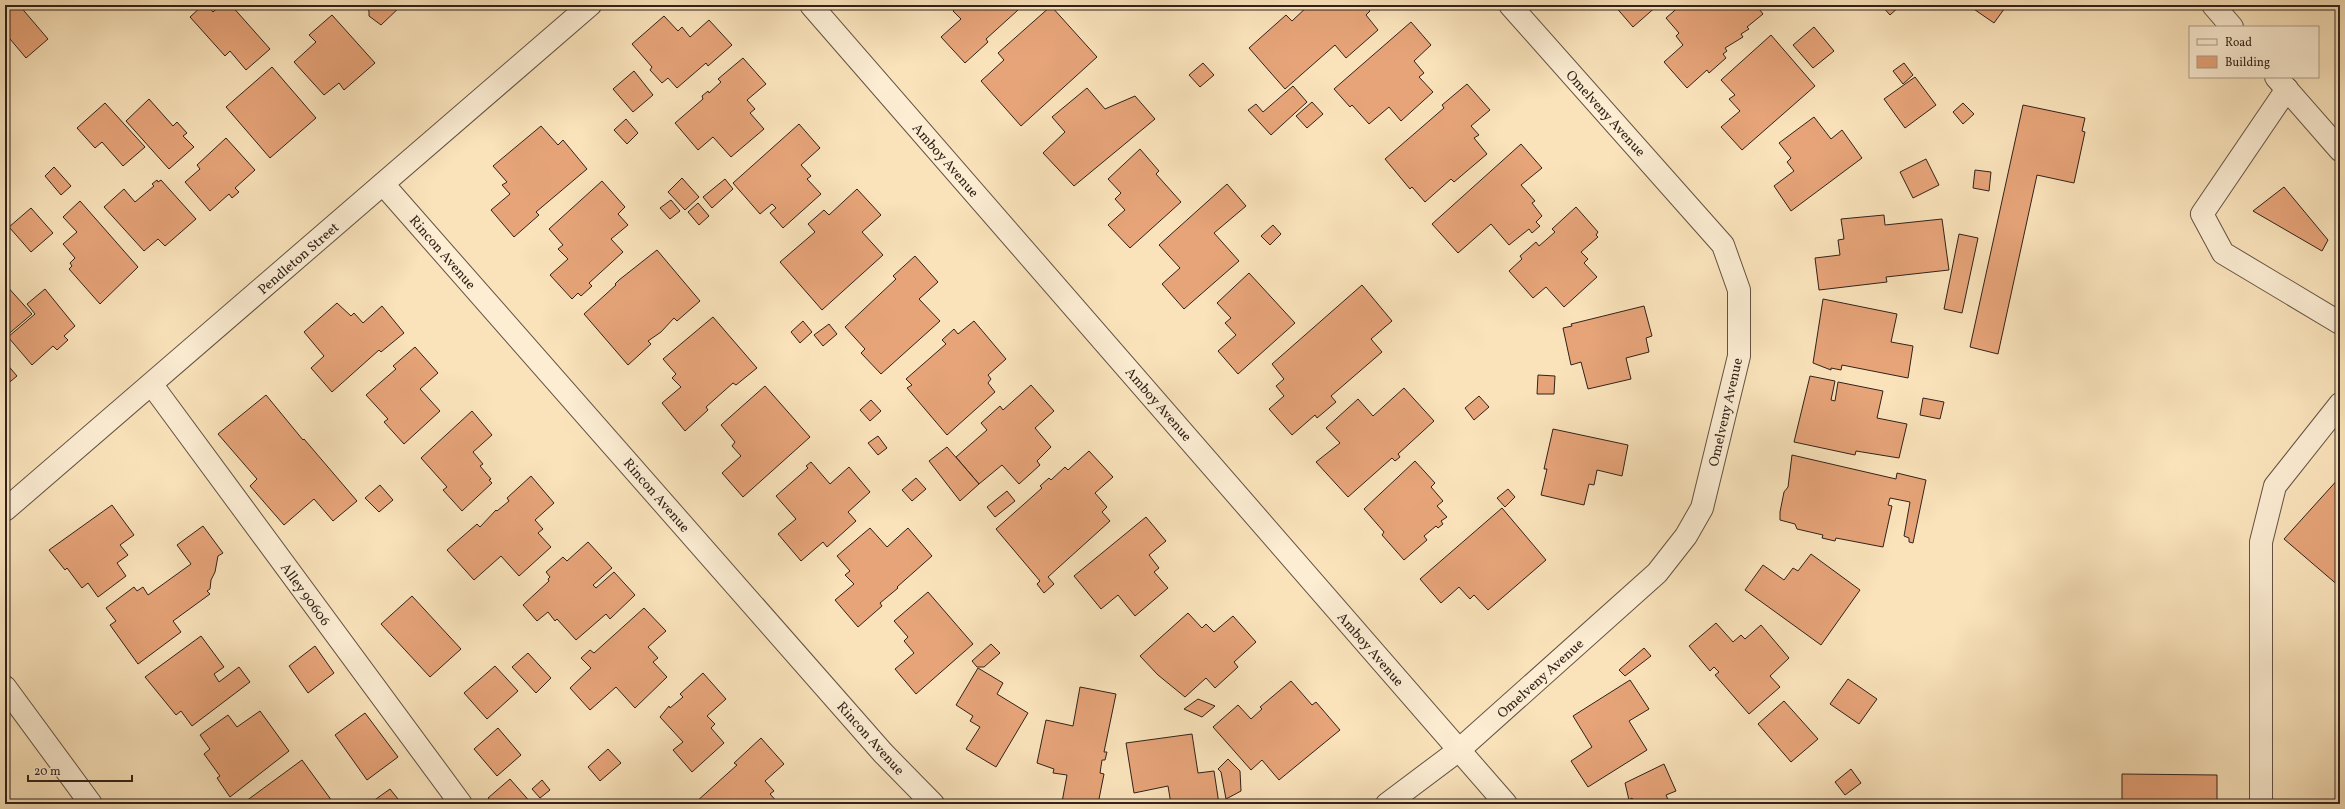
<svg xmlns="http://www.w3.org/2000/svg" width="2345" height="809" viewBox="0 0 2345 809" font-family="Vollkorn,serif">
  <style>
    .building { fill: #e7a479; stroke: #31221a }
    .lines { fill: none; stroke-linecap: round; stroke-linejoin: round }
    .minor-casing { stroke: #635242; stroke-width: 24 }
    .minor { stroke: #fcedd3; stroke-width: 22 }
    .labels { text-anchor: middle; stroke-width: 3; stroke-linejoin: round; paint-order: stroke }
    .street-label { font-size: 14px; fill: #31221a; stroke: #fcedd3 }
  </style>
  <rect width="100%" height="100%" fill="#fae3bb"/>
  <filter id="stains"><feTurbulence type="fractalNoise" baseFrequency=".005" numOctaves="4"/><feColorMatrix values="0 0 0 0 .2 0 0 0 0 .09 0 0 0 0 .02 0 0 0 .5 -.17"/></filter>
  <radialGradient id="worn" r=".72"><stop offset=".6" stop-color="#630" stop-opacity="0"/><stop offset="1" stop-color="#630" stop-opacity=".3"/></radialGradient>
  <g class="building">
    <polygon points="5,5 19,5 48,39 26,58 5,33"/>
    <polygon points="203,5 207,5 213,12 221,5 231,5 270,49 246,70 230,51 225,56 190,17"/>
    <polygon points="296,5 306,5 300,10"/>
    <polygon points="364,5 402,5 381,25 369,16 369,11"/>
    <polygon points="955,5 1014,5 1018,10 986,39 988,42 965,63 941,37 961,19 953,11 957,7"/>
    <polygon points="1309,5 1364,5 1370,11 1366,15 1378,30 1346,58 1335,45 1285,89 1249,48 1286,15 1292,21"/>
    <polygon points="1614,5 1658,5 1633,27"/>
    <polygon points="1681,5 1756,5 1763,14 1747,27 1749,29 1741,34 1743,37 1725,48 1727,51 1723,54 1726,58 1709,73 1707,70 1687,88 1664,62 1683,45 1676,36 1679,33 1666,18"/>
    <polygon points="1881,5 1901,5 1890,15"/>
    <polygon points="1968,5 2007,5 1994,23"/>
    <polygon points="1051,6 1097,57 1021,126 981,81 1004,60 998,53"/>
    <polygon points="332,15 375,63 344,90 339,83 324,95 294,62 316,42 309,35"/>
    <polygon points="664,16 678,31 682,27 690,37 709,20 732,45 708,66 706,63 677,88 668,78 662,83 650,70 652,67 632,44"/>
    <polygon points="1411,22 1431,45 1414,61 1424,73 1419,77 1433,92 1401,121 1389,107 1369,124 1352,105 1350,107 1334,89"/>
    <polygon points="1814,27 1834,51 1813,68 1793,45"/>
    <polygon points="1771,35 1815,86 1742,150 1721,127 1740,111 1729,99 1735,95 1721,80"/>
    <polygon points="743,58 766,84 747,100 755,109 750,113 764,129 731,157 713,137 698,150 675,123 703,99 702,96 708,91 709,93 721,82 718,79"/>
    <polygon points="1203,63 1214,75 1200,87 1189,75"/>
    <polygon points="1904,63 1913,75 1903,84 1893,71"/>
    <polygon points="272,67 316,118 270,158 226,107"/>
    <polygon points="634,71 653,95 633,112 613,89"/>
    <polygon points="1915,77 1936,105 1905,128 1884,99"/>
    <polygon points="1467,84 1490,110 1471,126 1479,135 1474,138 1487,154 1454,182 1451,179 1425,202 1412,187 1410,189 1385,159 1444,108 1442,105"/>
    <polygon points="1293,86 1307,102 1271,135 1248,110 1256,104 1263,112"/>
    <polygon points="1087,88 1105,109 1135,96 1155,119 1074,186 1043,153 1065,132 1052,117"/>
    <polygon points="149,99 173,126 177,122 187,133 183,136 194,147 169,169 126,121"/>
    <polygon points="1312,102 1323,114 1307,128 1296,116"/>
    <polygon points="105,103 145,147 123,166 102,142 95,148 77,128"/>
    <polygon points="1963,103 1974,114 1963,124 1953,112"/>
    <polygon points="2023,105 2085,118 2082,131 2085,132 2074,183 2037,175 1998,354 1970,347"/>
    <polygon points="1814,117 1831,139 1842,130 1862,158 1791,211 1774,186 1794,171 1787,162 1791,158 1779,143"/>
    <polygon points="626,119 638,133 627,144 614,130"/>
    <polygon points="799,124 820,148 801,165 811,176 807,179 821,194 783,228 770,213 776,208 772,204 760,214 733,183"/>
    <polygon points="541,126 558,145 563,140 587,169 536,212 539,215 514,237 491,210 510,194 502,185 507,182 493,166"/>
    <polygon points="226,138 255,170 235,188 239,192 232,198 229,194 210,211 185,182 200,169 197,165"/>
    <polygon points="1521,144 1542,168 1521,185 1535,201 1532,203 1542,216 1536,222 1540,226 1532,233 1529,229 1509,245 1491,224 1458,253 1432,224"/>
    <polygon points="1140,149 1159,171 1156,174 1181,202 1130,248 1108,225 1125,210 1115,199 1121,193 1108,179"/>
    <polygon points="1926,159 1939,185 1913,198 1900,172"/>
    <polygon points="54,167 71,186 61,195 45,176"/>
    <polygon points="1975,170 1991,172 1989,191 1973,188"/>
    <polygon points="682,178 699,197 685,210 668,192"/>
    <polygon points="725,179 733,189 712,208 703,197"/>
    <polygon points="157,180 158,182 161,180 196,219 165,246 158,239 144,251 104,207 124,189 135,202 154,186 152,184"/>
    <polygon points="602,181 625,207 618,214 628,225 611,239 623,252 589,283 592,286 581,296 578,293 572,299 550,275 568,259 558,249 563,245 549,229"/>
    <polygon points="1227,184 1246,206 1214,233 1239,261 1184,309 1162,284 1180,268 1159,245"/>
    <polygon points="2284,187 2328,240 2322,251 2253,211"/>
    <polygon points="857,189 881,215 862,232 883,255 822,310 780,262 815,232 808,224 824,210 829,215"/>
    <polygon points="671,200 680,211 670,219 660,208"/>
    <polygon points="80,201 138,267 100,304 69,269 72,266 70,263 75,258 63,244 77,232 63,217"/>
    <polygon points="698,203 709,216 699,225 688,212"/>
    <polygon points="1576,207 1598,232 1596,235 1598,237 1581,252 1588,259 1584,263 1597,277 1564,307 1546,287 1533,298 1509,271 1522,259 1520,256 1536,242 1539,246 1555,232 1552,229"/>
    <polygon points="31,208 53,233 31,252 9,227"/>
    <polygon points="1884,215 1885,225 1942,219 1949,270 1886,277 1887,282 1819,290 1815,258 1840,255 1838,240 1844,239 1841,219"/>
    <polygon points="1273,225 1281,234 1270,245 1261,236"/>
    <polygon points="1959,234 1978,238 1962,313 1944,309"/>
    <polygon points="657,250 700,301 677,321 674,318 661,332 648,341 651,344 628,365 584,314 616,285 615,284 619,280"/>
    <polygon points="915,256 938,282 919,299 940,321 881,374 861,353 865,349 845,327 896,279 893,276"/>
    <polygon points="1249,273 1295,323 1238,374 1218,351 1236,335 1225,323 1231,318 1217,303"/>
    <polygon points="5,284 32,314 5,337"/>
    <polygon points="1362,285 1392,321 1371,339 1382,352 1331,396 1336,402 1317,418 1315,415 1292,435 1269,409 1284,396 1276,386 1284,379 1272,364"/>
    <polygon points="45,289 75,326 64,336 68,340 57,350 53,346 32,365 8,337 35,314 27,304"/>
    <polygon points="1823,299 1897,314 1891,342 1913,346 1908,378 1842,365 1841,370 1831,368 1831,370 1813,363"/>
    <polygon points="337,303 351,316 354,313 363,323 382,306 404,333 381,352 379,350 332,392 311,368 324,356 304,332"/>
    <polygon points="1644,306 1652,336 1646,338 1649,352 1626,358 1631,379 1588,389 1581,362 1571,365 1563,328 1572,326 1571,324"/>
    <polygon points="713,317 757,368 736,385 733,383 706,407 708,410 685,431 662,403 681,387 672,378 676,374 663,359"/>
    <polygon points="803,321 812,332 800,343 791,332"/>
    <polygon points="974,321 1006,359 988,375 991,379 988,383 995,392 947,435 907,388 912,385 906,379 946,344 942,340 954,329 958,334"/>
    <polygon points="829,324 837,334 823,346 814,335"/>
    <polygon points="415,347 438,373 420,389 440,411 404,444 384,422 388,419 366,395 396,369 393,366"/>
    <polygon points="5,362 17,376 5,386"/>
    <polygon points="1538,375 1555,376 1554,394 1537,394"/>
    <polygon points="1810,376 1835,381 1831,400 1835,401 1838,382 1883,391 1877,418 1907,424 1899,458 1856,451 1855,455 1794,442"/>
    <polygon points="1031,385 1054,411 1035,428 1051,447 1037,461 1040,465 1019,484 1002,465 979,484 956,457 987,430 981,423 1000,406 1003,410"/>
    <polygon points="765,386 810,437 743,497 722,473 741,456 732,446 735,442 721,425"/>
    <polygon points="1404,388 1434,421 1398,454 1400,457 1395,461 1392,458 1348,497 1316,462 1340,443 1326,428 1358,399 1373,416"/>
    <polygon points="266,395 303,440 304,439 357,501 333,521 314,499 284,525 250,486 257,479 218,434"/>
    <polygon points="1479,396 1489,407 1474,420 1465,408"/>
    <polygon points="1923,398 1944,402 1940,419 1920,415"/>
    <polygon points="871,400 881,411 870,421 860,410"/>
    <polygon points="472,411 492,435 473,452 483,464 480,466 491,479 489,480 492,483 462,511 443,490 447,487 421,458"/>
    <polygon points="1553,429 1628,445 1622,476 1597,470 1594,485 1589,484 1584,505 1541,495 1547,469 1544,469"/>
    <polygon points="878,436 887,448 878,455 868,443"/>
    <polygon points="947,447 979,484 960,501 929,461"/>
    <polygon points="1089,451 1113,477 1095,493 1107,507 1102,512 1110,521 1048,577 1054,584 1044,593 1037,584 1040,581 996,529 1042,488 1040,486 1049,478 1051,480 1065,467 1068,470"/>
    <polygon points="1792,455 1896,479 1897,473 1926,480 1913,543 1909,542 1909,538 1904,536 1910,502 1890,498 1888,505 1892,506 1883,547 1836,538 1835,541 1822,538 1823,535 1797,529 1795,524 1780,520 1780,512 1784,492 1788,487"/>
    <polygon points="1415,461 1435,483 1431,487 1443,501 1437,506 1447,517 1441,521 1443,524 1438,528 1436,526 1424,536 1427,540 1404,560 1382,535 1384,532 1364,509"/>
    <polygon points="811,462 830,484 849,467 870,492 848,512 856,521 827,547 823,542 801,561 778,534 796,519 776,496 808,468 806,466"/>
    <polygon points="531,476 554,503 535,520 543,529 538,533 551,547 519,576 501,556 474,580 447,550 477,524 480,527 496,510 497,511 509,501 507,498"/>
    <polygon points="2340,477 2340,587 2284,539"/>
    <polygon points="916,478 926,489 912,501 902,490"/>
    <polygon points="380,485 393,500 379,512 365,498"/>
    <polygon points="1508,489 1515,497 1505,507 1497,498"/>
    <polygon points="1007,491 1015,501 995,517 987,507"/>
    <polygon points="112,505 134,535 120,545 128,555 117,563 126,576 98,597 88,583 82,588 67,568 65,570 49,550"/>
    <polygon points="1502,508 1546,560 1488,610 1474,595 1470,599 1459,587 1441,603 1420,579"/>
    <polygon points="1146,517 1166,541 1149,555 1159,568 1154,572 1168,588 1135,616 1118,595 1101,609 1074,576"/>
    <polygon points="203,526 223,553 218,556 215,572 211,580 210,589 207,591 210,594 173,621 181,632 138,664 110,625 116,621 106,608 134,587 137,591 143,587 148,595 191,564 177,545"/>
    <polygon points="870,528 887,547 908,528 932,556 897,587 898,588 880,603 882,606 858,627 835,600 854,584 845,575 850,571 837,556"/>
    <polygon points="588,542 612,568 593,585 596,588 614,572 635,595 610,619 606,614 576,640 557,619 555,621 548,612 537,621 523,605 549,581 548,579 550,577 546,572 563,557 567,561"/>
    <polygon points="1811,554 1860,590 1821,645 1745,590 1763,565 1784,580 1793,568 1798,571"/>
    <polygon points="928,592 973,644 916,694 895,669 914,653 904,641 908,637 894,621"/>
    <polygon points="412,596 461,649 430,677 381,624"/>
    <polygon points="644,608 666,631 648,647 658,658 653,662 667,677 635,708 616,687 590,710 570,688 591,668 581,658 590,650 594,653"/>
    <polygon points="1188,613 1202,628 1206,624 1214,632 1233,616 1256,642 1234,662 1238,667 1215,688 1206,678 1185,697 1158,675 1140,656"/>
    <polygon points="1716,623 1733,642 1741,635 1745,639 1761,625 1789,658 1770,676 1780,687 1749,714 1715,675 1719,672 1714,667 1710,671 1689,646"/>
    <polygon points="201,636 224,667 214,674 219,682 239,667 250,682 192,726 181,711 176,715 145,677"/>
    <polygon points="991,644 1000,653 984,667 977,667 972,661"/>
    <polygon points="315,646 334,673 308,693 289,666"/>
    <polygon points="1644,648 1651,656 1625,676 1619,670"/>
    <polygon points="528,653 551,678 536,693 512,667"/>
    <polygon points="495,666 518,691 487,719 464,693"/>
    <polygon points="978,668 1003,683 997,694 1028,713 996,767 966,749 980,727 970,721 973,716 956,705"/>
    <polygon points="703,673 726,699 707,716 715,724 711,728 724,743 692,772 673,750 683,742 660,717 669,706 670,708 683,697 680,694"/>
    <polygon points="1848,679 1877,699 1859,724 1830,704"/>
    <polygon points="1630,680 1649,709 1629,721 1647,750 1588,787 1571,761 1592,747 1573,716"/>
    <polygon points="1291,681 1312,705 1316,702 1340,730 1279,780 1262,760 1251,770 1213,727 1238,705 1251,719 1262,709 1260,707"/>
    <polygon points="1080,687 1116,694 1104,752 1107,752 1105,760 1102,760 1100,773 1104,774 1098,804 1062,802 1067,775 1053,773 1054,769 1037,763 1046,720 1073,726"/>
    <polygon points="1198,699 1215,706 1202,717 1184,709"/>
    <polygon points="1784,701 1818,739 1791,762 1758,724"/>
    <polygon points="260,711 289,751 230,797 217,778 220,776 204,754 210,749 200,735 228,715 237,727"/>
    <polygon points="365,713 398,757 367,780 335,735"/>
    <polygon points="498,728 521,755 497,776 474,749"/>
    <polygon points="1192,734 1198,773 1214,771 1219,804 1171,804 1168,786 1134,793 1126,743"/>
    <polygon points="761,738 784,764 765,781 774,791 770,794 779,804 697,804 696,802 737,765 734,763"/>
    <polygon points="608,749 621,763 600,781 588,767"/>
    <polygon points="1228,759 1240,771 1241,791 1226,799 1221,772 1218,769"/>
    <polygon points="302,760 332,801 327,804 242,804"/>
    <polygon points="1664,764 1676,791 1666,795 1670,804 1631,804 1634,802 1632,798 1629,800 1625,783"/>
    <polygon points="1851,769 1861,783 1845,795 1835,782"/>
    <polygon points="2122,774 2217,775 2217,804 2122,804"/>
    <polygon points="510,779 532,804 493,804 488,798"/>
    <polygon points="542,780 550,790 540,798 532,789"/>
    <polygon points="390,789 402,804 369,804"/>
  </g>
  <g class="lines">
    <g class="minor-casing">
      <g id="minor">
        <polyline points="811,5 1506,804"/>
        <polyline points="2213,5 2232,27"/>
        <polyline points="2276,77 2340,150"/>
        <polyline points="2287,89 2202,214 2223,253 2340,323"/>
        <polyline points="383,184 883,753 933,804"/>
        <polyline points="152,385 461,804"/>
        <polyline points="5,510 590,5"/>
        <polyline points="5,687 91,804"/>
        <polyline points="1387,804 1459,750 1657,573 1686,536 1702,508 1739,356 1739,290 1723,245 1510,5"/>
        <polyline points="2261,804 2261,542 2275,486 2340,404"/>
      </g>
    </g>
    <use href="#minor" class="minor"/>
  </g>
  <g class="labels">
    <g class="street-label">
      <text transform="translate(1606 113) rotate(48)" y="5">Omelveny Avenue</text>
      <text transform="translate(946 160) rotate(49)" y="5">Amboy Avenue</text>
      <text transform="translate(443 252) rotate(49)" y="5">Rincon Avenue</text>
      <text transform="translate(298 258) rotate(-41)" y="5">Pendleton Street</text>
      <text transform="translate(1159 404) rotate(49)" y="5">Amboy Avenue</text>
      <text transform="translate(1725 412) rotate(-77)" y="5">Omelveny Avenue</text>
      <text transform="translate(657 495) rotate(49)" y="5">Rincon Avenue</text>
      <text transform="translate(306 594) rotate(54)" y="5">Alley 90606</text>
      <text transform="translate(1371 649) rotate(49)" y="5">Amboy Avenue</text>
      <text transform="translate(1540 678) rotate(-42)" y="5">Omelveny Avenue</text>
      <text transform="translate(871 738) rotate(48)" y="5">Rincon Avenue</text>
    </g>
  </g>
  <rect width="2345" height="809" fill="none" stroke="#fae3bb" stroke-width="20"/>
  <rect x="6" y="6" width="2333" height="797" fill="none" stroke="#31221a" stroke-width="2"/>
  <rect x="10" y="10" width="2325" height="789" fill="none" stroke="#31221a"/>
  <rect x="2189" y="26" width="130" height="52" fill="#fcedd3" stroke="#ab9c89"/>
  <rect x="2197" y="39" width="20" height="6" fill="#fcedd3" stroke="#ab9c89"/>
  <text x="2225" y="46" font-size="12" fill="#31221a">Road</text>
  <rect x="2197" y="56" width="20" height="12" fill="#e7a479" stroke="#ab9c89"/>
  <text x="2225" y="66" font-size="12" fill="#31221a">Building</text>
  <path d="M28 775v6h104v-6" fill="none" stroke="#31221a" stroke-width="2"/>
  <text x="34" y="775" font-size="12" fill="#31221a" stroke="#fcedd3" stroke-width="3" paint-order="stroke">20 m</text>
  <rect width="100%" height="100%" filter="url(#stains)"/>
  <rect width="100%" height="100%" fill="url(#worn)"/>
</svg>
